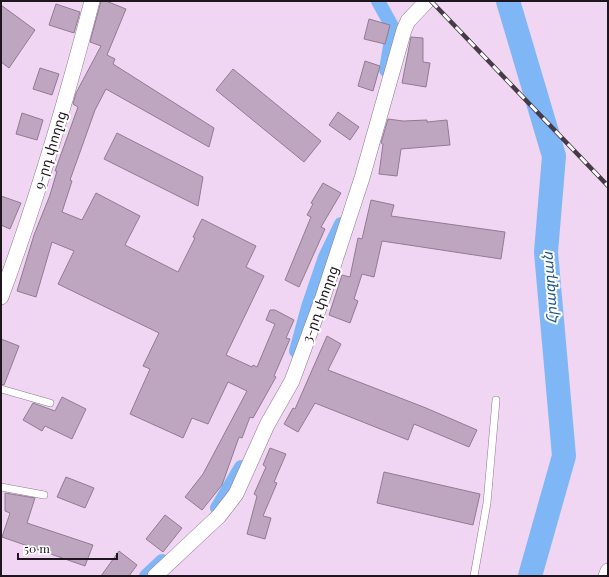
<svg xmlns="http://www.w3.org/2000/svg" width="609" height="577" viewBox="0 0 609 577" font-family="'Playfair Display','Noto Sans Armenian',serif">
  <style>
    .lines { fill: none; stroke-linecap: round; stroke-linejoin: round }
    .canal { stroke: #7fb7f6; stroke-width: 14 }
    .river { stroke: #7fb7f6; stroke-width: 24 }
    .building { fill: #bea5c0; stroke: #927a94 }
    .lane-casing { stroke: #907892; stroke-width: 8 }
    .street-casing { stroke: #907892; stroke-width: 16 }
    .lane { stroke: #fff; stroke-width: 7 }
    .street { stroke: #fff; stroke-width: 15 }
    .rail-casing { stroke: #473a48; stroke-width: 4.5 }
    .rail { stroke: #fff; stroke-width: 3; stroke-dasharray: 9; stroke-linecap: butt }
    .labels { text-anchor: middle; stroke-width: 4; stroke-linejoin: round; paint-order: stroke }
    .street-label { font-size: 14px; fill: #1e151f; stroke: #fff }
    .water-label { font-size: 15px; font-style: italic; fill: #1e5790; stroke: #fff }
  </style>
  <rect width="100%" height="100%" fill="#f0d6f2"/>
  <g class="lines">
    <g class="canal">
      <polyline points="378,1 393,28 386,70"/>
      <polyline points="296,351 308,307 325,257 341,224"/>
      <polyline points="217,508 241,467"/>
      <polyline points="146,576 162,561"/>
    </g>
    <polyline class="river" points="508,1 554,156 546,252 564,456 530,576"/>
  </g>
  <g class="building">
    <polygon points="101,1 106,1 126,9 107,55 115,59 113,64 214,128 209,147 106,89 95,110 70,180 72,181 62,212 82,220 96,193 140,216 125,245 178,272 195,238 193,237 202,219 256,246 246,267 264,276 226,355 252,367 253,365 257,367 275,324 266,320 270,310 275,310 294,320 286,338 290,339 274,376 276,377 253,418 250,417 242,438 239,437 222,485 202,510 185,497 203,474 247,391 228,382 208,424 192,418 183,438 130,414 150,369 143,366 159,333 58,284 74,251 52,242 36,297 17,291 34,235 50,195 57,171 55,171 78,107 73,104 76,93 101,46 90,42"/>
    <polygon points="56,4 80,12 74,33 49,25"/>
    <polygon points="1,5 35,30 9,68 1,62"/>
    <polygon points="369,19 390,25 385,44 364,39"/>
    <polygon points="411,37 423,38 423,62 430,63 426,87 402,83"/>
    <polygon points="365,61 380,66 373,91 358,86"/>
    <polygon points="40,68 59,74 52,95 33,89"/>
    <polygon points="233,69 321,141 304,162 216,90"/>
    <polygon points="338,112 359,127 350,140 329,125"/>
    <polygon points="22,113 43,120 37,140 16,134"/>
    <polygon points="388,119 403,121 427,120 427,122 447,120 450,145 401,149 397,176 379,174 383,144 381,143"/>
    <polygon points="117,133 203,177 198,206 104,159"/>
    <polygon points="323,183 341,193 321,227 325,229 299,287 285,280 311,217 307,215 313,204 311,203"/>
    <polygon points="1,196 21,203 10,229 1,225"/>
    <polygon points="371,200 394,205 391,216 505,232 501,259 382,241 374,277 362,274 354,299 358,301 350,323 329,315 342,275 350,277 358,238 362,239"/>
    <polygon points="327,336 341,344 328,370 426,408 477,430 469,447 414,424 408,440 315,403 298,432 284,424 293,408 295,409"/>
    <polygon points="1,339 19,346 4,385 1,384"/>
    <polygon points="62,397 86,409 72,439 45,426 42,431 23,420 33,403 55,411"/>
    <polygon points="270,448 286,454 274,482 277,483 263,516 271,518 265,539 247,534 257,496 254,494 266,467 263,465"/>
    <polygon points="384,472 480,494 473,525 377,503"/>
    <polygon points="66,477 94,488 85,508 57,497"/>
    <polygon points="5,493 35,498 27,523 93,545 85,566 2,537 10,513 5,511"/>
    <polygon points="165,515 182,528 163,552 146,539"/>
    <polygon points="119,551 137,565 129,576 101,576"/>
  </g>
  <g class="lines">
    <g class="lane-casing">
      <g id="lane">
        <polyline points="1,389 50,403"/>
        <polyline points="1,487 44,495"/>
        <polyline points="474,576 487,503 496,400"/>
      </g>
    </g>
    <g class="street-casing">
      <g id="street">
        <path d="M 1,297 C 37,200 66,101 92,1"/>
        <polyline points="155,576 219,516 236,494 267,425 292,381 323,297 362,178 404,30 408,21 427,1"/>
        <polyline points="606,576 608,571"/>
      </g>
    </g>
    <use href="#lane" class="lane"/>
    <use href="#street" class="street"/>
    <g class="rail-casing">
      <polyline id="rail" points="431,1 608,186"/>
    </g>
    <use href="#rail" class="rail"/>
  </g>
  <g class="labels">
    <g class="street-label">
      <text transform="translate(50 150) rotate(-73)" y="5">9-րդ փողոց</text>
      <text transform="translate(320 304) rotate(-70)" y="5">3-րդ փողոց</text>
    </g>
    <g class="water-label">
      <text transform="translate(550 288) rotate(-94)" y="5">Հրազդան</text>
    </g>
  </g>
  <rect width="609" height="577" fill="none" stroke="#1e151f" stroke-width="4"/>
  <path d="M18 553v6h99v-6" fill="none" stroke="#1e151f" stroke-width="2"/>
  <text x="24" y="553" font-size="12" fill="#1e151f" stroke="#ffffff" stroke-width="3" paint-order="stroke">50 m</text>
</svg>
